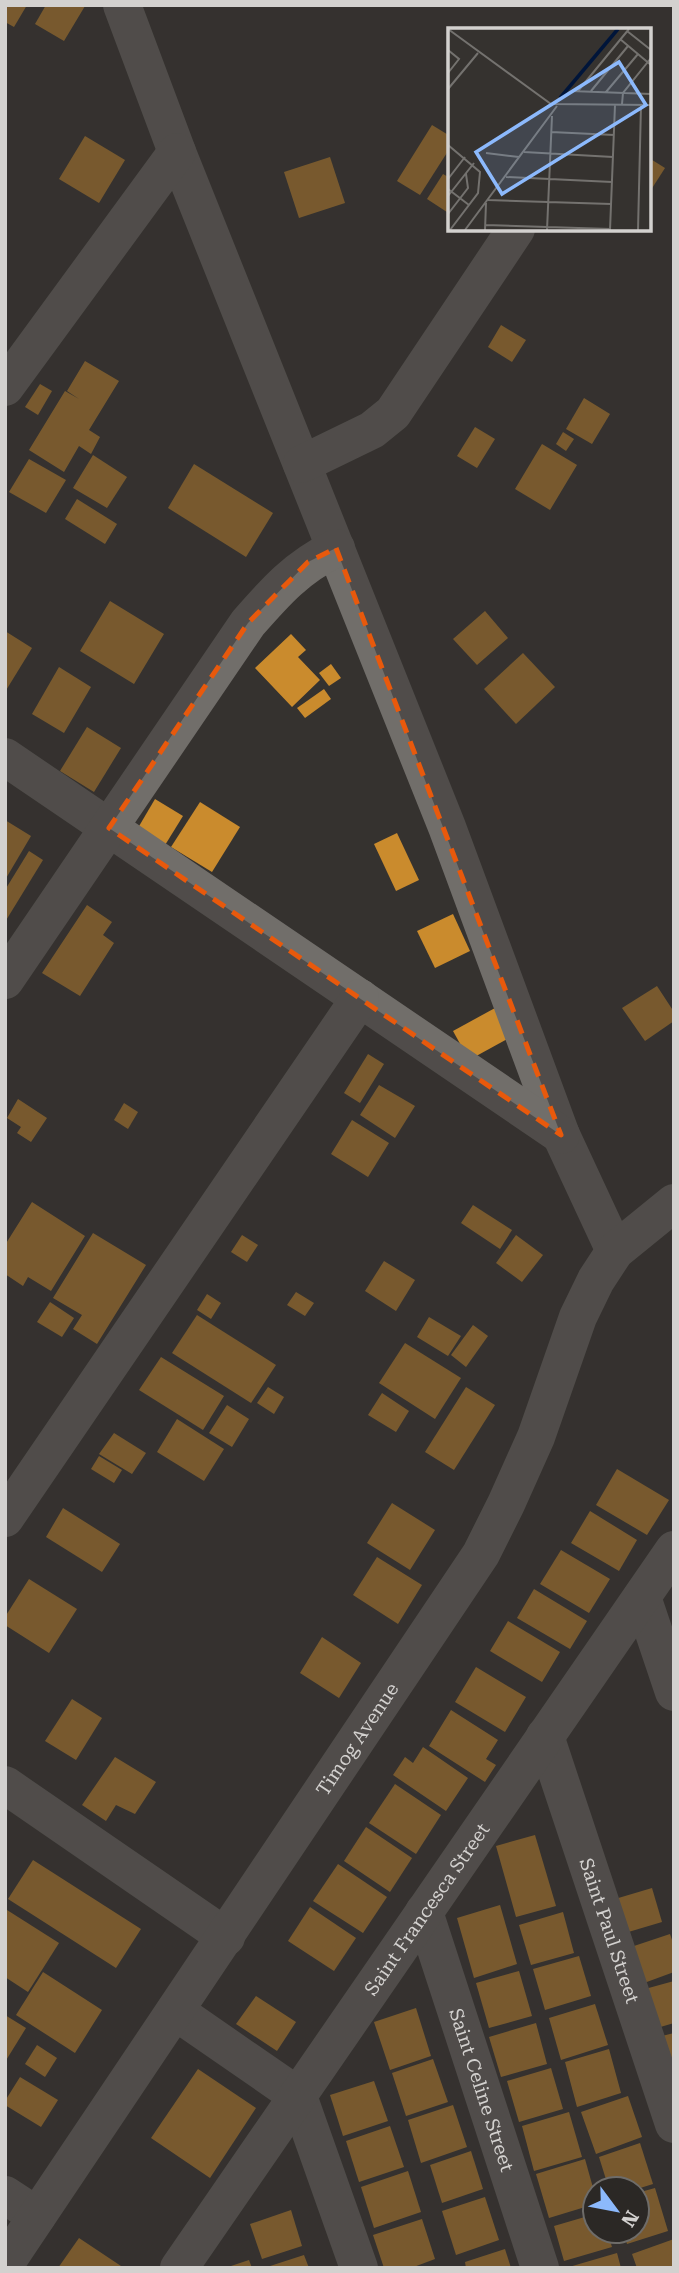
<svg xmlns="http://www.w3.org/2000/svg" width="679" height="2273" viewBox="0 0 679 2273" font-family="'Roboto Serif',serif">
  <style>
    .building { fill: #ca8b2d }
    .lines { fill: none; stroke-linecap: round; stroke-linejoin: round }
    .minor { stroke: #716e6a; stroke-width: 38 }
    .secondary { stroke: #716e6a; stroke-width: 38 }
    .marked { fill: none; stroke: #e8590c; stroke-width: 5; stroke-dasharray: 14 9; stroke-linejoin: round }
    .labels { text-anchor: middle; stroke-width: 7; stroke-linejoin: round; paint-order: stroke }
    .street-label { font-size: 19px; fill: #d3d1cf; stroke: #2b2825 }
    .inset-river { fill: none; stroke: #00153a; stroke-width: 3.5 }
    .inset-road { fill: none; stroke: #74726f; stroke-width: 2 }
    .view { fill: #8cb9fc; fill-opacity: 0.15; stroke: #8cb9fc; stroke-width: 3.5 }
    .inset-edge { fill: none; stroke: #d3d1cf; stroke-width: 3.5 }
  </style>
  <rect width="100%" height="100%" fill="#35322f"/>
  <g class="building">
    <polygon points="5,5 27,5 14,27 5,22"/>
    <polygon points="46,5 85,6 64,41 35,24"/>
    <polygon points="432,125 450,136 450,148 420,195 397,181"/>
    <polygon points="85,136 125,160 99,203 59,179"/>
    <polygon points="330,157 345,203 299,218 284,172"/>
    <polygon points="649,158 665,168 649,193"/>
    <polygon points="443,174 450,178 450,214 427,199"/>
    <polygon points="501,325 526,340 512,362 488,347"/>
    <polygon points="85,361 119,381 89,430 100,437 91,454 79,446 64,472 29,450 65,391 79,399 67,391"/>
    <polygon points="40,384 52,391 38,415 25,407"/>
    <polygon points="584,398 610,414 592,444 566,429"/>
    <polygon points="475,427 495,439 477,468 457,456"/>
    <polygon points="563,432 574,439 566,451 556,444"/>
    <polygon points="542,444 577,465 550,510 515,489"/>
    <polygon points="93,455 127,477 107,508 73,488"/>
    <polygon points="29,459 66,480 46,513 9,492"/>
    <polygon points="194,464 273,513 246,557 168,508"/>
    <polygon points="77,499 117,524 105,544 65,519"/>
    <polygon points="110,601 164,634 134,684 80,651"/>
    <polygon points="485,611 508,638 477,665 453,639"/>
    <polygon points="5,631 32,648 5,692"/>
    <polygon points="291,634 306,650 298,657 320,680 292,707 255,668"/>
    <polygon points="523,653 555,687 516,724 484,689"/>
    <polygon points="331,664 341,678 329,686 319,673"/>
    <polygon points="59,667 91,687 64,733 32,714"/>
    <polygon points="324,689 331,699 305,718 297,708"/>
    <polygon points="87,727 121,748 94,792 60,771"/>
    <polygon points="155,799 183,816 162,850 135,833"/>
    <polygon points="200,802 240,827 212,872 171,847"/>
    <polygon points="5,820 31,836 5,880"/>
    <polygon points="397,833 419,880 396,891 374,844"/>
    <polygon points="29,851 43,860 5,922 5,890"/>
    <polygon points="87,905 112,922 103,935 114,943 80,996 42,973"/>
    <polygon points="453,914 470,951 435,968 417,931"/>
    <polygon points="657,986 674,1012 674,1021 645,1041 622,1008"/>
    <polygon points="495,1008 511,1037 469,1060 453,1031"/>
    <polygon points="368,1054 384,1064 360,1103 344,1093"/>
    <polygon points="379,1085 415,1106 395,1138 360,1115"/>
    <polygon points="18,1099 47,1118 31,1142 17,1133 21,1127 7,1118"/>
    <polygon points="124,1103 138,1112 128,1129 114,1120"/>
    <polygon points="352,1120 389,1143 368,1177 331,1154"/>
    <polygon points="32,1202 85,1236 51,1291 28,1277 23,1286 5,1274 5,1245"/>
    <polygon points="473,1205 512,1230 500,1249 461,1223"/>
    <polygon points="93,1233 146,1265 97,1344 73,1329 82,1315 53,1298"/>
    <polygon points="242,1235 258,1245 247,1262 231,1252"/>
    <polygon points="516,1235 543,1255 522,1282 496,1263"/>
    <polygon points="384,1261 415,1280 396,1311 365,1291"/>
    <polygon points="296,1292 314,1303 305,1316 287,1305"/>
    <polygon points="207,1294 221,1303 211,1319 197,1310"/>
    <polygon points="50,1302 74,1318 62,1337 37,1322"/>
    <polygon points="197,1315 276,1365 251,1403 172,1353"/>
    <polygon points="429,1317 461,1336 448,1356 417,1337"/>
    <polygon points="473,1325 488,1336 466,1367 451,1355"/>
    <polygon points="405,1343 461,1378 435,1419 379,1383"/>
    <polygon points="161,1357 224,1396 203,1430 139,1390"/>
    <polygon points="268,1387 284,1397 274,1414 257,1403"/>
    <polygon points="466,1387 495,1405 454,1470 425,1452"/>
    <polygon points="382,1393 409,1411 396,1432 368,1415"/>
    <polygon points="227,1405 249,1419 232,1447 209,1433"/>
    <polygon points="177,1419 224,1449 204,1481 157,1452"/>
    <polygon points="114,1433 146,1453 132,1474 99,1454"/>
    <polygon points="99,1456 122,1470 114,1483 91,1469"/>
    <polygon points="617,1469 669,1500 647,1535 596,1505"/>
    <polygon points="392,1503 435,1530 410,1570 367,1543"/>
    <polygon points="63,1508 120,1544 102,1572 46,1537"/>
    <polygon points="590,1511 637,1540 619,1571 571,1543"/>
    <polygon points="561,1550 610,1579 589,1613 540,1584"/>
    <polygon points="377,1557 422,1585 398,1624 353,1595"/>
    <polygon points="29,1579 77,1609 49,1653 5,1625 5,1617"/>
    <polygon points="534,1589 587,1621 570,1649 517,1618"/>
    <polygon points="508,1621 560,1652 542,1682 490,1651"/>
    <polygon points="322,1637 361,1663 339,1698 300,1673"/>
    <polygon points="476,1667 526,1697 505,1732 455,1702"/>
    <polygon points="72,1699 102,1718 76,1760 45,1741"/>
    <polygon points="451,1710 498,1740 486,1759 496,1765 485,1782 429,1746"/>
    <polygon points="423,1747 468,1778 446,1811 393,1775 405,1757 413,1763"/>
    <polygon points="115,1757 156,1782 135,1814 116,1805 106,1821 82,1805"/>
    <polygon points="395,1784 441,1815 416,1854 369,1823"/>
    <polygon points="366,1827 412,1858 390,1892 344,1861"/>
    <polygon points="535,1835 556,1906 516,1917 496,1846"/>
    <polygon points="33,1860 141,1929 116,1968 8,1899"/>
    <polygon points="338,1864 387,1897 363,1933 313,1901"/>
    <polygon points="652,1888 662,1922 625,1933 615,1899"/>
    <polygon points="500,1905 517,1964 474,1978 457,1918"/>
    <polygon points="310,1907 356,1938 334,1971 288,1941"/>
    <polygon points="7,1910 59,1943 28,1992 5,1977 5,1914"/>
    <polygon points="563,1912 574,1953 531,1965 519,1925"/>
    <polygon points="670,1934 674,1946 674,1972 644,1983 631,1947"/>
    <polygon points="579,1956 591,1996 545,2010 533,1969"/>
    <polygon points="519,1971 532,2016 489,2028 476,1983"/>
    <polygon points="43,1972 102,2010 75,2053 16,2015"/>
    <polygon points="674,1981 674,2023 657,2028 645,1989"/>
    <polygon points="256,1996 296,2022 277,2051 236,2024"/>
    <polygon points="595,2004 608,2045 561,2060 549,2018"/>
    <polygon points="416,2008 431,2056 390,2070 374,2022"/>
    <polygon points="5,2015 26,2028 5,2062"/>
    <polygon points="536,2023 547,2064 501,2077 489,2037"/>
    <polygon points="674,2033 674,2075 662,2036"/>
    <polygon points="37,2045 57,2058 45,2077 25,2064"/>
    <polygon points="609,2049 621,2093 577,2107 565,2062"/>
    <polygon points="433,2059 448,2102 406,2116 392,2073"/>
    <polygon points="551,2068 563,2109 519,2122 507,2081"/>
    <polygon points="198,2069 256,2108 210,2178 151,2138"/>
    <polygon points="20,2077 58,2100 41,2127 5,2105 5,2101"/>
    <polygon points="374,2081 388,2121 343,2136 330,2095"/>
    <polygon points="628,2096 642,2137 596,2154 581,2112"/>
    <polygon points="453,2105 467,2147 421,2163 408,2120"/>
    <polygon points="569,2112 582,2157 534,2171 522,2126"/>
    <polygon points="390,2126 404,2167 359,2182 346,2141"/>
    <polygon points="640,2143 653,2184 637,2189 609,2189 599,2157"/>
    <polygon points="471,2151 483,2189 442,2203 430,2165"/>
    <polygon points="585,2159 595,2195 595,2204 549,2218 536,2174"/>
    <polygon points="408,2171 421,2212 374,2228 361,2187"/>
    <polygon points="655,2188 668,2231 627,2244 623,2231 637,2231 637,2193"/>
    <polygon points="485,2197 499,2240 456,2255 442,2211"/>
    <polygon points="291,2210 302,2246 262,2259 250,2224"/>
    <polygon points="595,2214 595,2231 607,2231 612,2247 564,2261 554,2226"/>
    <polygon points="422,2219 435,2259 411,2268 384,2268 373,2235"/>
    <polygon points="79,2238 124,2268 58,2268"/>
    <polygon points="674,2239 674,2268 637,2268 632,2254"/>
    <polygon points="505,2249 511,2268 466,2268 465,2262"/>
    <polygon points="617,2253 621,2268 569,2268 569,2267"/>
    <polygon points="304,2255 309,2268 267,2268 267,2267"/>
    <polygon points="249,2260 252,2268 228,2268 228,2267"/>
  </g>
  <g class="lines">
    <g class="minor">
      <polyline points="122,5 177,152 447,827 561,1135 615,1251"/>
      <polyline points="5,387 177,152"/>
      <polyline points="302,464 372,430 393,413 516,229"/>
      <polyline points="5,757 561,1135"/>
      <path d="M 5,980 L 248,623 C 276,591 296,568 336,548"/>
      <polyline points="5,1518 360,998"/>
      <polyline points="642,1597 674,1692"/>
      <path id="s1" d="M 545,1736 L 674,2124"/>
      <polyline points="5,1785 226,1937"/>
      <path id="s2" d="M 424,1912 L 540,2268"/>
      <polyline points="175,2011 298,2096 359,2268"/>
      <polyline points="5,2195 37,2216"/>
      <path id="s3" d="M 179,2268 L 674,1550"/>
    </g>
    <path class="secondary" id="s4" d="M 5,2264 L 481,1554 L 506,1504 L 536,1437 L 578,1317 L 596,1280 L 615,1251 L 674,1203"/>
  </g>
  <path d="M0 0H679V2273H0ZM 336,548 L 561,1135 L 109,828 L 248,623 L 308,562 Z" fill="#35322f" fill-opacity=".55" fill-rule="evenodd"/>
  <path class="marked" d="M 336,548 L 561,1135 L 109,828 L 248,623 L 308,562 Z"/>
  <g class="labels">
    <g class="street-label">
      <text dy="7" stroke="none"><textPath href="#s4" startOffset="632">Timog Avenue</textPath></text>
      <text dy="7" stroke="none"><textPath href="#s3" startOffset="436">Saint Francesca Street</textPath></text>
      <text dy="7" stroke="none"><textPath href="#s1" startOffset="205">Saint Paul Street</textPath></text>
      <text dy="7" stroke="none"><textPath href="#s2" startOffset="187">Saint Celine Street</textPath></text>
    </g>
  </g>
  <g transform="translate(448 28)">
    <rect width="203" height="203" fill="#35322f"/>
    <path class="inset-river" d="M 112,70 L 170,1"/>
    <path class="inset-road" d="M 0,1 L 103,76 L 203,77M 179,3 L 203,22M 172,11 L 203,37M 0,22 L 11,31 L 0,45M 0,61 L 30,25M 123,63 L 203,66M 130,63 L 181,1M 143,63 L 180,18M 158,64 L 190,26M 174,76 L 175,65 L 203,30M 103,104 L 166,107M 0,117 L 32,144 L 30,165 L 2,202M 76,124 L 165,129M 38,125 L 71,129M 58,149 L 164,154M 0,151 L 17,129M 0,161 L 21,177M 0,168 L 26,135M 40,172 L 163,176M 0,186 L 20,160 L 18,146M 37,197 L 162,201M 17,202 L 109,78M 37,202 L 38,175M 99,202 L 104,88M 162,202 L 167,77M 190,202 L 193,77"/>
    <path class="view" d="M 171,34 L 198,77 L 54,166 L 28,124 Z"/>
    <rect width="203" height="203" class="inset-edge"/>
  </g>
  <rect width="679" height="2273" fill="none" stroke="#d3d1cf" stroke-width="14"/>
  <g transform="translate(616 2210) rotate(122)"><circle r="33" fill="#2b2825" stroke="#6e6c69" stroke-width="2"/>
  <path d="M0-5L12 26L0 18L-12 26Z" fill="#8cb9fc"/>
  <text y="-10" font-size="19" font-weight="bold" text-anchor="middle" fill="#d3d1cf">N</text>
  </g>
</svg>
